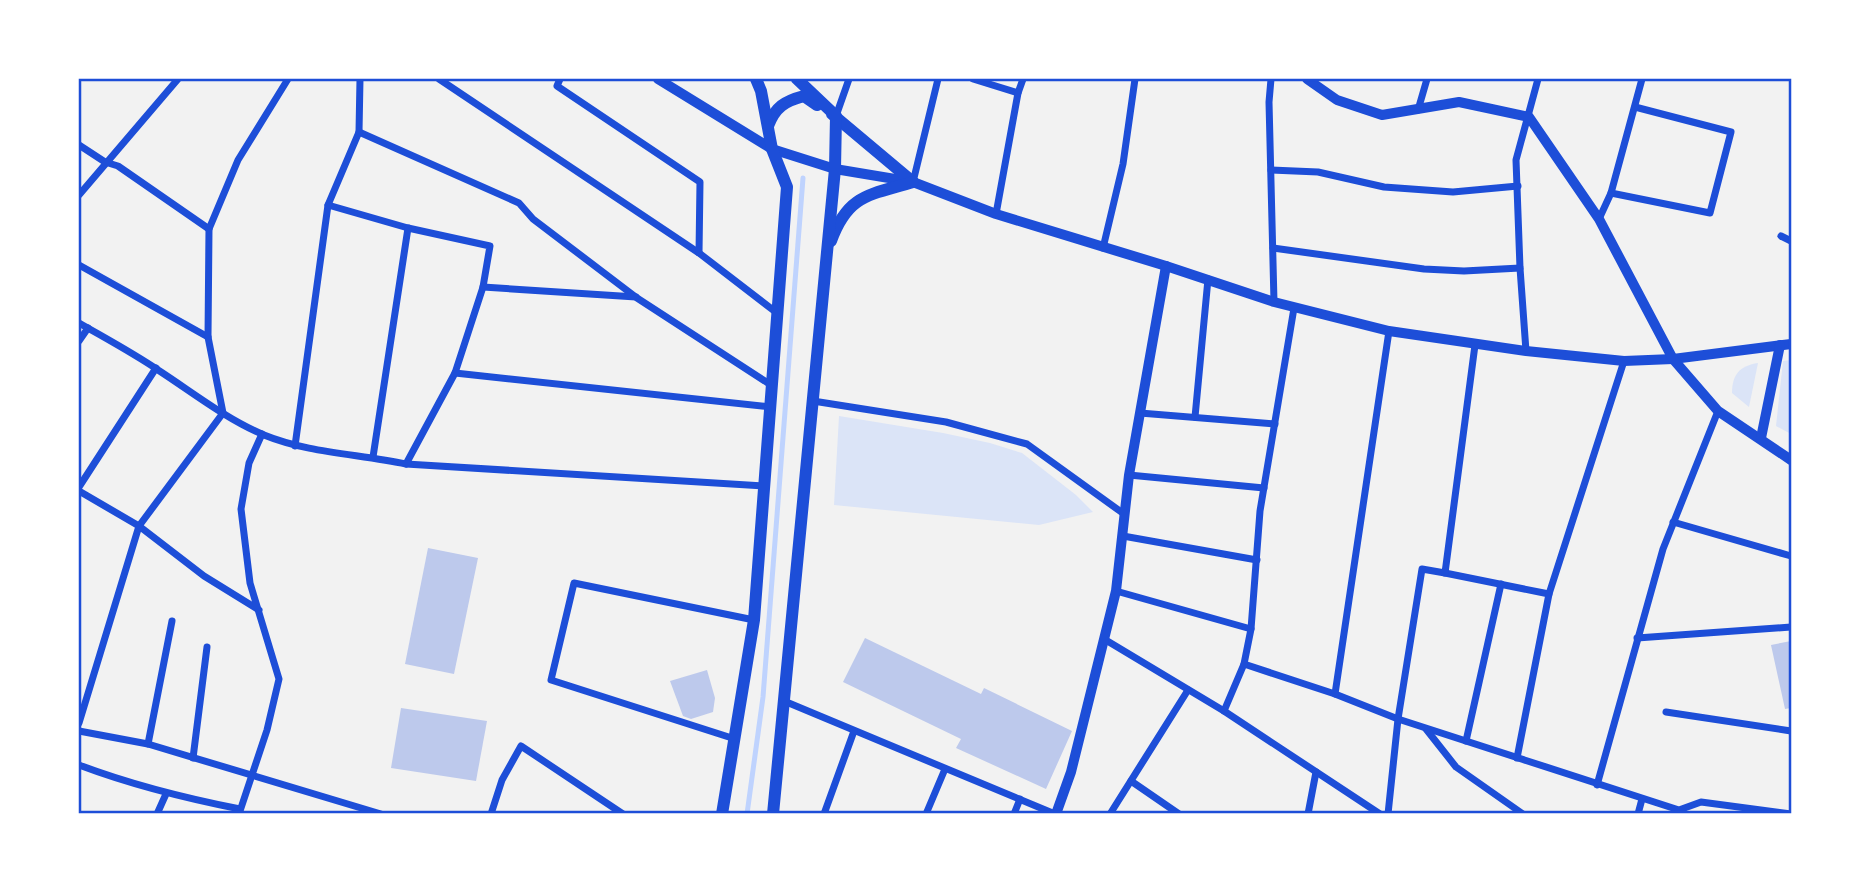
<svg xmlns="http://www.w3.org/2000/svg" width="1870" height="893" viewBox="0 0 1870 893" font-family="Jost,sans-serif">
  <style>
    .green { fill: #dbe4f7 }
    .lines { fill: none; stroke-linecap: round; stroke-linejoin: round }
    .stream { stroke: #bfd3fe; stroke-width: 5 }
    .building { fill: #bdc9ec }
    .minor { stroke: #1d4ed8; stroke-width: 7 }
    .secondary { stroke: #1d4ed8; stroke-width: 10 }
    .primary { stroke: #1d4ed8; stroke-width: 12 }
    .neatline { fill: none; stroke: #1d4ed8; stroke-width: 2.5 }
  </style>
  <rect width="100%" height="100%" fill="#f2f2f2"/>
  <g class="green">
    <polygon points="1791,360 1791,434 1776,426 1783,361"/>
    <path d="M 1758,363 L 1749,407 L 1732,393 C 1732,374 1740,366 1758,363 Z"/>
    <polygon points="839,416 943,433 990,443 1022,453 1076,495 1093,512 1039,525 834,505"/>
  </g>
  <g class="lines">
    <polyline class="stream" points="747,814 763,697 803,178"/>
  </g>
  <g class="building">
    <polygon points="428,548 478,558 454,674 405,664"/>
    <polygon points="865,638 981,694 984,688 1072,731 1046,789 956,748 961,739 843,682"/>
    <polygon points="1791,641 1791,708 1785,709 1771,645"/>
    <polygon points="707,670 715,698 713,712 691,719 683,716 670,681"/>
    <polygon points="401,708 487,721 476,781 391,768"/>
  </g>
  <g class="lines">
    <g class="minor">
      <polyline points="439,79 699,253 777,313"/>
      <polyline points="560,79 557,86 700,182 699,253"/>
      <polyline points="973,79 1018,93"/>
      <polyline points="1271,79 1269,102 1274,302"/>
      <polyline points="1418,110 1427,79"/>
      <polyline points="836,116 849,79"/>
      <polyline points="359,132 519,203 533,219 637,298 771,385"/>
      <polyline points="79,145 105,162 118,166 209,229"/>
      <polyline points="1271,170 1318,172 1384,187 1453,192 1518,186"/>
      <polyline points="913,182 938,79"/>
      <polyline points="1611,193 1710,213 1731,132 1635,107"/>
      <polyline points="79,195 178,79"/>
      <polyline points="328,205 408,228 490,246 483,287 455,373 406,464"/>
      <polyline points="996,214 1018,93 1023,79"/>
      <polyline points="1599,219 1611,193 1642,79"/>
      <polyline points="1781,236 1791,241"/>
      <polyline points="1103,248 1123,164 1135,79"/>
      <polyline points="1273,248 1424,269 1464,271 1520,268"/>
      <polyline points="79,265 208,337"/>
      <polyline points="483,287 636,297"/>
      <path d="M 79,323 C 105,338 133,353 158,370 C 192,392 226,419 264,435 C 308,453 359,454 406,464 L 765,486"/>
      <polyline points="79,341 88,328"/>
      <polyline points="1526,351 1520,268 1516,160 1538,79"/>
      <polyline points="455,373 771,407"/>
      <polyline points="813,401 946,422 1027,444 1124,514"/>
      <polyline points="1140,413 1275,424"/>
      <polyline points="1195,417 1208,279"/>
      <polyline points="295,446 328,205 359,132 360,79"/>
      <polyline points="373,457 408,228"/>
      <polyline points="1129,475 1264,488"/>
      <polyline points="79,487 156,368"/>
      <polyline points="79,491 139,526 204,576 259,610"/>
      <polyline points="1673,522 1791,556"/>
      <polyline points="1123,536 1257,560"/>
      <polyline points="1445,573 1549,594"/>
      <polyline points="1116,591 1251,629"/>
      <polyline points="1637,638 1791,627"/>
      <polyline points="1104,639 1224,711 1380,814"/>
      <polyline points="1244,664 1335,694 1398,719 1679,810 1701,802 1791,814"/>
      <polyline points="1335,694 1389,331"/>
      <polyline points="784,701 1055,814"/>
      <polyline points="1224,711 1244,664 1251,629 1260,511 1294,308"/>
      <polyline points="1666,712 1791,731"/>
      <polyline points="79,723 139,526 223,413 208,337 209,229 238,160 288,79"/>
      <polyline points="1426,729 1456,767 1523,814"/>
      <polyline points="79,731 148,744 381,814"/>
      <polyline points="735,739 551,680 574,583 754,620"/>
      <polyline points="1466,741 1501,584"/>
      <polyline points="148,744 172,621"/>
      <polyline points="193,758 207,647"/>
      <polyline points="1517,758 1549,594 1624,361"/>
      <path d="M 79,765 C 132,785 184,798 240,809"/>
      <polyline points="1131,781 1179,814"/>
      <polyline points="1597,785 1663,549 1718,411"/>
      <polyline points="157,814 166,794"/>
      <polyline points="239,814 267,730 279,679 250,583 241,509 249,463 262,434"/>
      <polyline points="491,814 502,780 521,746 623,814"/>
      <polyline points="824,814 854,731"/>
      <polyline points="926,814 945,769"/>
      <polyline points="1014,814 1020,799"/>
      <polyline points="1110,814 1188,690"/>
      <polyline points="1308,814 1316,772"/>
      <polyline points="1388,814 1398,719 1422,569 1445,573 1475,345"/>
      <polyline points="1638,814 1642,799"/>
    </g>
    <g class="secondary">
      <polyline points="658,79 772,149 835,169 913,182 996,214 1166,266 1274,302 1389,331 1526,351 1624,361 1673,359 1791,344"/>
      <polyline points="1307,79 1337,100 1382,115 1459,102 1529,117 1599,219 1673,359 1718,411 1791,460"/>
      <polyline points="1761,438 1780,345"/>
      <polyline points="1056,814 1071,772 1116,591 1129,475 1166,266"/>
    </g>
    <g class="primary">
      <polyline points="832,114 913,182"/>
      <path d="M 768,126 C 775,107 785,101 804,96 L 817,105"/>
      <path d="M 831,241 C 848,194 870,195 913,182"/>
      <polyline points="722,814 754,620 787,187 772,149 761,91 756,79"/>
      <polyline points="773,814 835,169 836,116 797,79"/>
    </g>
  </g>
  <rect width="1870" height="893" fill="none" stroke="#ffffff" stroke-width="161"/>
  <rect x="80" y="80" width="1710" height="732" class="neatline"/>
</svg>
